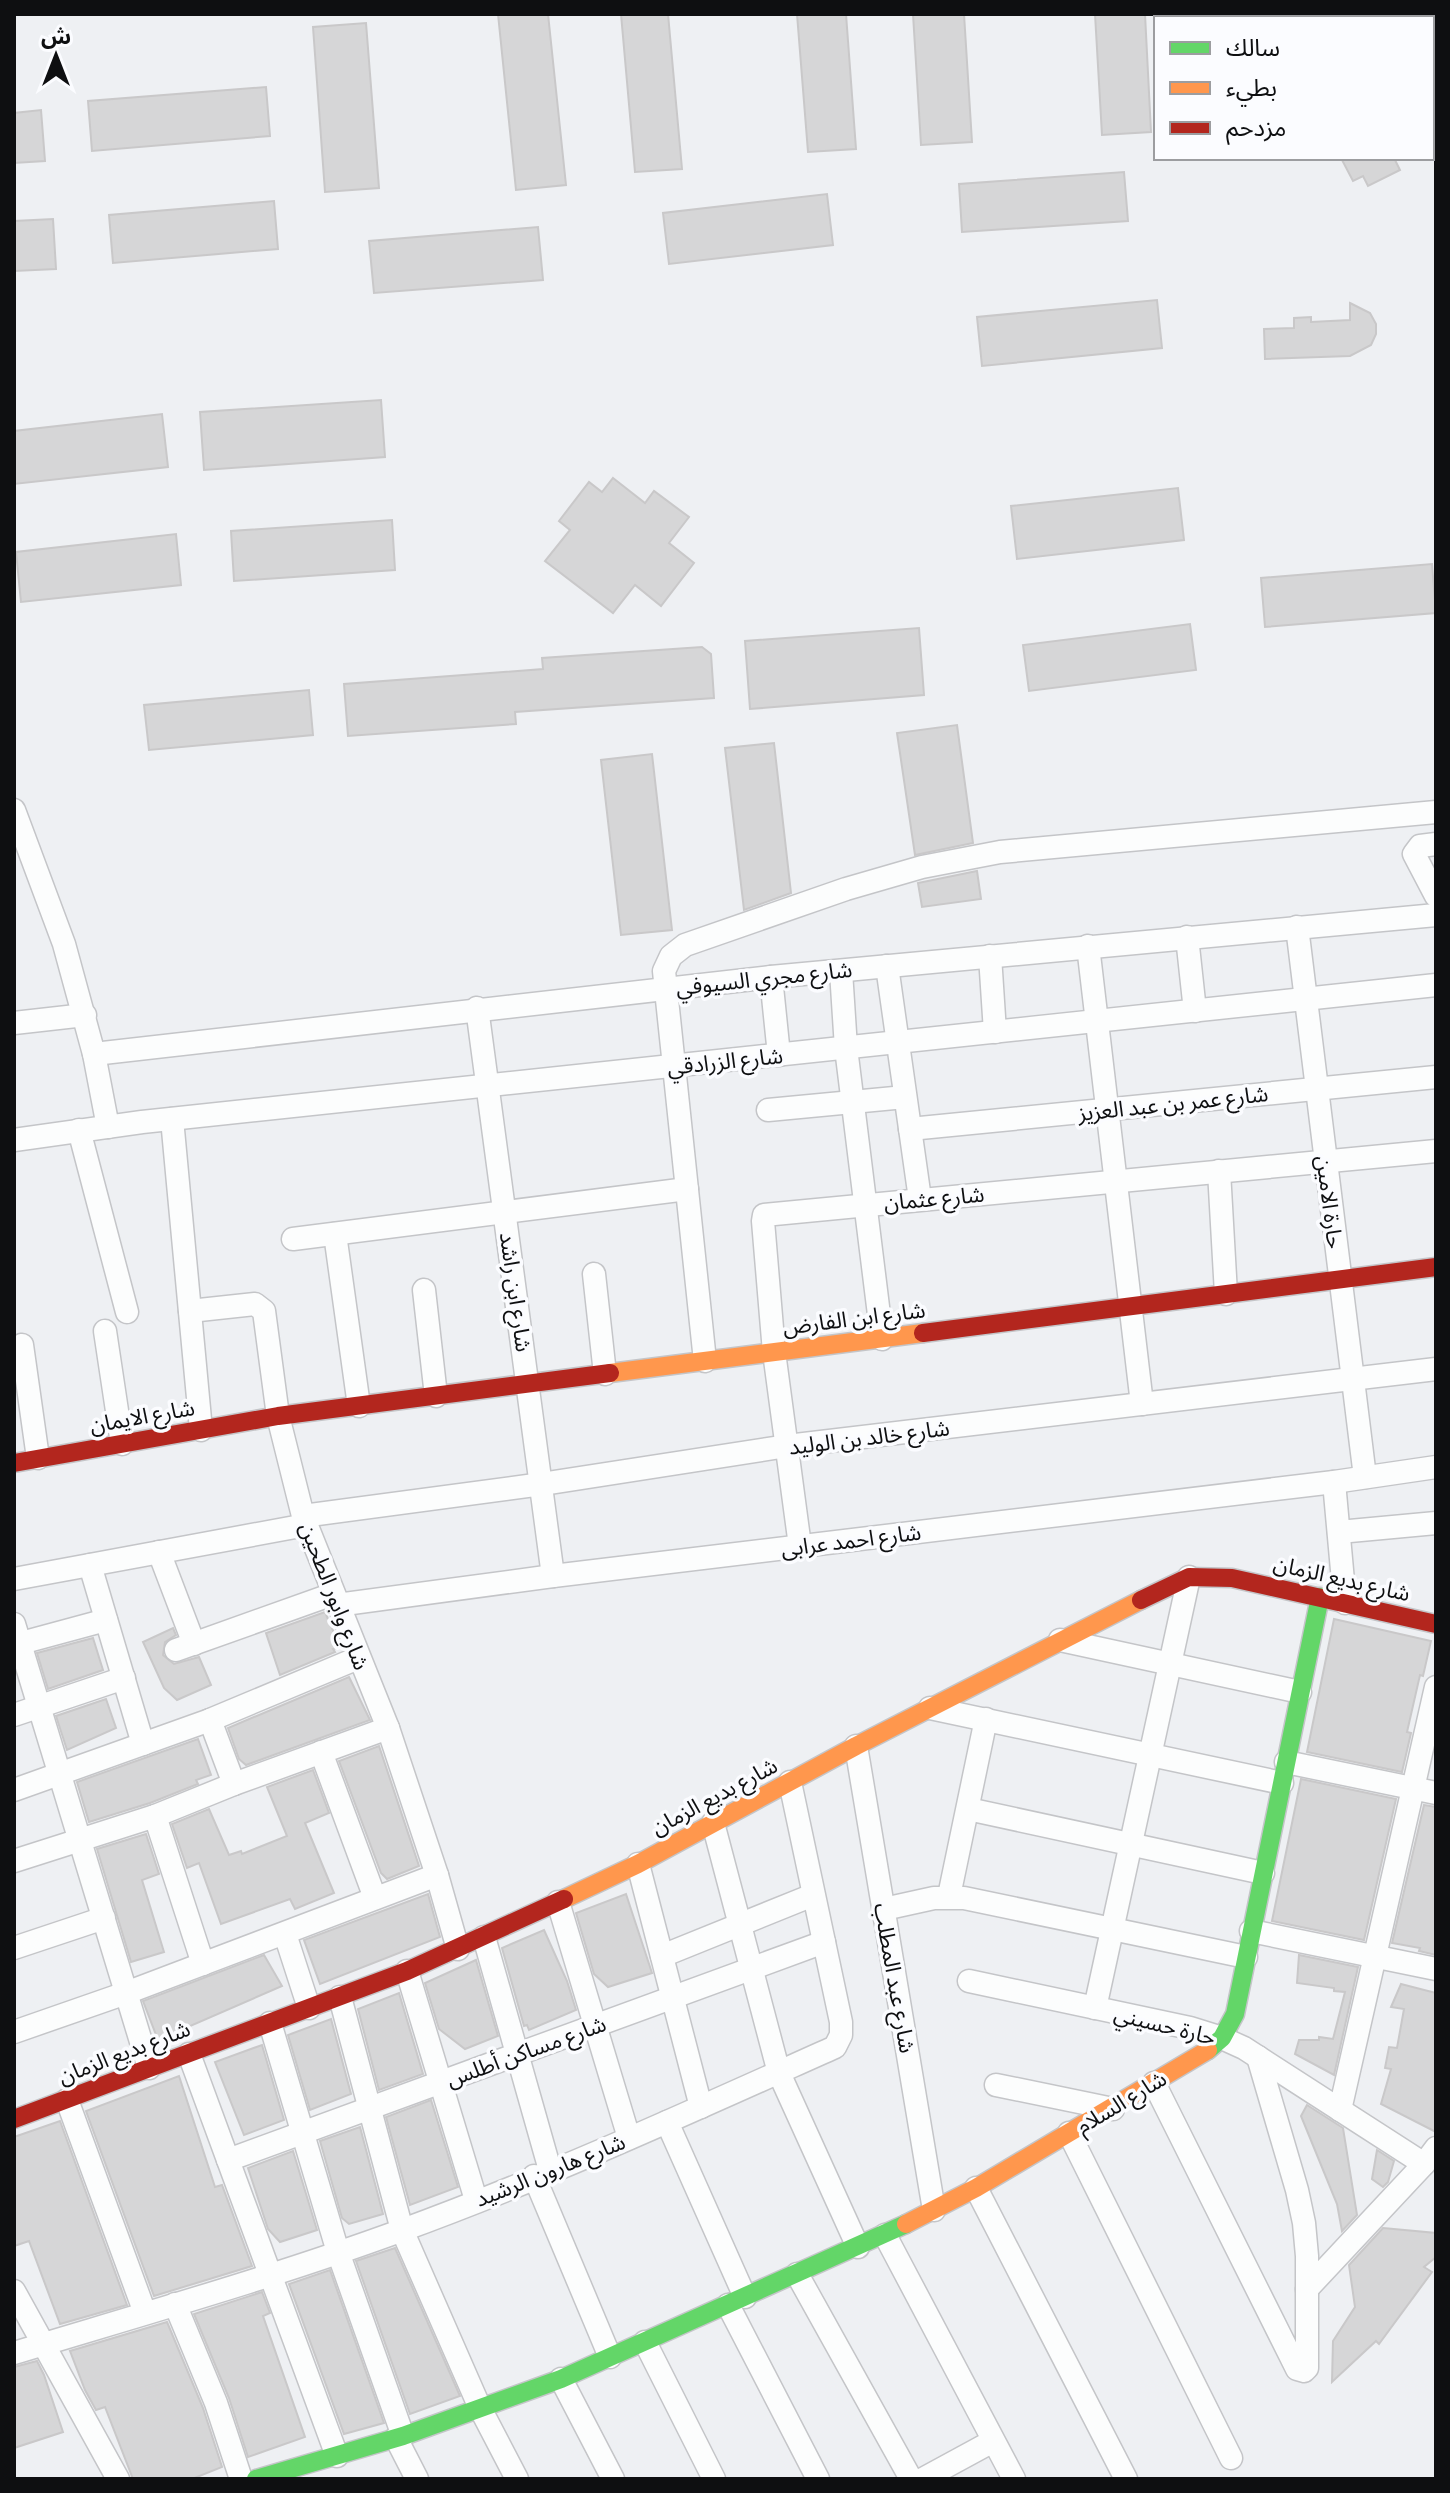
<svg xmlns="http://www.w3.org/2000/svg" width="1450" height="2493" viewBox="0 0 1450 2493" font-family="'Source Sans 3','Noto Sans Arabic',sans-serif">
  <style>
    .building { fill: #d6d6d7; stroke: #c9c8c9; stroke-width: 2 }
    .lines { fill: none; stroke-linecap: round; stroke-linejoin: round }
    .street-casing { stroke: #c4c5c8; stroke-width: 25 }
    .fast-casing { stroke: #c4c5c8; stroke-width: 21 }
    .slow-casing { stroke: #c4c5c8; stroke-width: 21 }
    .jam-casing { stroke: #c4c5c8; stroke-width: 21 }
    .street { stroke: #fcfdfd; stroke-width: 22 }
    .fast { stroke: #63d668; stroke-width: 18 }
    .slow { stroke: #ff974d; stroke-width: 18 }
    .jam { stroke: #b3261e; stroke-width: 18 }
    .labels { text-anchor: middle; stroke-width: 7; stroke-linejoin: round; paint-order: stroke }
    .street-label { font-size: 22px; fill: #0e0f11; stroke: #fbfcff }
  </style>
  <rect width="100%" height="100%" fill="#eef0f3"/>
  <g class="building">
    <polygon points="498,14 548,14 566,185 516,190"/>
    <polygon points="621,14 668,14 682,169 635,172"/>
    <polygon points="797,14 846,14 856,149 808,152"/>
    <polygon points="913,14 964,14 972,142 921,145"/>
    <polygon points="1095,14 1145,14 1151,132 1102,135"/>
    <polygon points="366,23 379,188 325,192 313,27"/>
    <polygon points="266,87 270,136 92,151 88,101"/>
    <polygon points="41,110 45,161 14,163 14,113"/>
    <polygon points="1341,158 1399,158 1395,160 1400,170 1368,186 1363,176 1353,181"/>
    <polygon points="1124,172 1128,221 962,232 959,184"/>
    <polygon points="827,194 833,245 669,264 663,213"/>
    <polygon points="274,201 278,249 113,263 109,215"/>
    <polygon points="53,219 56,269 14,271 14,221"/>
    <polygon points="538,227 543,280 374,293 369,241"/>
    <polygon points="1157,300 1162,348 982,366 977,317"/>
    <polygon points="1350,303 1370,313 1376,324 1376,334 1371,345 1350,356 1265,359 1264,329 1294,328 1294,318 1311,317 1311,322 1350,320"/>
    <polygon points="381,400 385,457 204,470 200,412"/>
    <polygon points="162,414 168,467 14,484 14,431"/>
    <polygon points="613,478 645,503 654,491 689,517 669,543 694,563 661,606 635,585 613,613 545,561 570,530 559,521 589,482 602,492"/>
    <polygon points="1178,488 1184,540 1017,559 1011,506"/>
    <polygon points="392,520 395,570 234,581 231,531"/>
    <polygon points="176,534 181,585 21,602 16,552"/>
    <polygon points="1432,564 1436,613 1265,627 1261,578"/>
    <polygon points="1190,624 1196,670 1029,691 1023,645"/>
    <polygon points="919,628 924,695 750,709 745,641"/>
    <polygon points="702,647 711,654 714,698 515,712 516,724 348,736 344,684 543,669 542,658"/>
    <polygon points="309,690 313,735 149,750 144,705"/>
    <polygon points="957,725 973,843 915,855 897,733"/>
    <polygon points="774,743 791,893 744,910 725,748"/>
    <polygon points="652,754 672,930 621,935 601,760"/>
    <polygon points="977,871 981,899 922,907 918,883"/>
    <polygon points="325,1612 340,1647 333,1649 335,1652 280,1675 266,1633"/>
    <polygon points="1334,1619 1431,1641 1423,1676 1420,1675 1407,1732 1411,1733 1402,1772 1307,1752"/>
    <polygon points="173,1628 176,1635 165,1642 163,1655 174,1664 199,1657 211,1685 177,1700 164,1688 143,1642"/>
    <polygon points="93,1638 103,1670 48,1689 37,1653"/>
    <polygon points="349,1677 370,1720 246,1765 239,1759 228,1728"/>
    <polygon points="106,1699 116,1728 67,1750 56,1716"/>
    <polygon points="198,1739 211,1775 196,1780 198,1784 150,1803 89,1822 77,1782"/>
    <polygon points="379,1746 419,1866 387,1879 381,1873 339,1761"/>
    <polygon points="313,1770 329,1813 305,1823 334,1893 295,1909 290,1899 221,1924 199,1863 187,1868 172,1824 209,1809 229,1855 241,1851 242,1854 287,1836 267,1787"/>
    <polygon points="1301,1779 1396,1799 1364,1940 1272,1921"/>
    <polygon points="1424,1805 1436,1807 1436,1955 1419,1951 1420,1948 1392,1943"/>
    <polygon points="146,1834 159,1874 142,1880 164,1952 131,1962 97,1849"/>
    <polygon points="428,1894 440,1937 320,1984 304,1940"/>
    <polygon points="626,1894 652,1973 608,1987 594,1974 576,1913"/>
    <polygon points="544,1930 567,1981 576,2010 529,2030 527,2025 524,2026 502,1948"/>
    <polygon points="264,1955 282,1986 158,2040 143,2001"/>
    <polygon points="1299,1955 1358,1967 1334,2075 1295,2054 1299,2040 1319,2040 1319,2037 1333,2039 1345,1992 1334,1991 1334,1988 1297,1983"/>
    <polygon points="476,1960 498,2036 465,2049 439,2029 425,1983"/>
    <polygon points="1401,1984 1436,1993 1436,2132 1381,2104 1391,2069 1385,2068 1389,2047 1397,2048 1404,2009 1391,2007"/>
    <polygon points="399,1993 423,2074 379,2090 358,2009"/>
    <polygon points="331,2019 351,2094 310,2110 288,2035"/>
    <polygon points="262,2045 284,2120 244,2135 215,2062"/>
    <polygon points="179,2076 215,2187 222,2185 252,2266 154,2296 86,2111"/>
    <polygon points="431,2100 458,2187 410,2205 386,2117"/>
    <polygon points="1307,2105 1343,2128 1357,2215 1342,2231 1337,2204 1301,2116"/>
    <polygon points="60,2121 127,2305 60,2324 29,2241 14,2246 14,2137"/>
    <polygon points="360,2127 383,2214 349,2224 342,2218 320,2141"/>
    <polygon points="1377,2150 1394,2161 1388,2182 1383,2187 1372,2179"/>
    <polygon points="293,2151 317,2230 280,2242 268,2229 248,2168"/>
    <polygon points="1383,2228 1436,2233 1436,2257 1424,2267 1432,2272 1379,2344 1376,2341 1332,2382 1333,2341 1355,2307 1349,2265"/>
    <polygon points="395,2248 460,2396 410,2414 356,2261"/>
    <polygon points="330,2270 384,2423 344,2434 289,2284"/>
    <polygon points="262,2292 270,2313 263,2316 305,2437 248,2457 229,2398 194,2314"/>
    <polygon points="167,2322 203,2408 222,2467 192,2479 133,2479 105,2407 96,2410 85,2390 70,2351"/>
    <polygon points="37,2361 44,2375 63,2432 14,2448 14,2367"/>
  </g>
  <g class="lines">
    <g class="street-casing">
      <g id="street">
        <polyline points="1409,14 1412,18"/>
        <polyline points="1432,50 1436,57"/>
        <polyline points="14,810 64,944 94,1054 108,1127"/>
        <polyline points="1436,844 1420,846 1414,854 1436,896"/>
        <polyline points="1297,927 1365,1477"/>
        <polyline points="1187,937 1195,1011"/>
        <polyline points="1088,946 1142,1404"/>
        <polyline points="990,956 995,1032"/>
        <polyline points="887,966 920,1199"/>
        <polyline points="841,971 846,1048 882,1339"/>
        <polyline points="771,977 779,1055"/>
        <polyline points="477,1008 553,1576"/>
        <polyline points="14,1023 85,1015"/>
        <polyline points="94,1054 771,977 1436,915"/>
        <polyline points="768,1110 905,1097"/>
        <polyline points="172,1119 201,1430"/>
        <polyline points="910,1129 1436,1077"/>
        <polyline points="79,1130 127,1312"/>
        <polyline points="14,1140 142,1122 1436,985"/>
        <polyline points="1219,1171 1226,1294"/>
        <polyline points="335,1234 359,1406"/>
        <polyline points="293,1239 687,1189"/>
        <polyline points="594,1274 605,1374"/>
        <polyline points="424,1290 436,1396"/>
        <polyline points="190,1311 255,1304 264,1311 278,1416 303,1516 388,1728 437,1875 458,1949"/>
        <polyline points="105,1331 122,1444"/>
        <polyline points="22,1345 38,1458"/>
        <polyline points="705,1361 664,971 671,956 685,945 846,889 922,867 1000,852 1436,812"/>
        <polyline points="1334,1482 1345,1603"/>
        <polyline points="303,1516 542,1484 787,1446 1436,1369"/>
        <polyline points="1339,1532 1436,1523"/>
        <polyline points="800,1546 774,1352 763,1221 764,1215 1436,1151"/>
        <polyline points="159,1552 194,1644"/>
        <polyline points="90,1565 143,1744"/>
        <polyline points="14,1579 306,1525"/>
        <polyline points="337,1605 553,1576 1334,1482 1436,1467"/>
        <polyline points="14,1624 149,2068"/>
        <polyline points="1060,1640 1300,1692"/>
        <polyline points="21,1643 106,1620"/>
        <polyline points="176,1650 333,1594"/>
        <polyline points="930,1708 1282,1783"/>
        <polyline points="14,1715 124,1678"/>
        <polyline points="210,1720 234,1784"/>
        <polyline points="856,1746 934,2210"/>
        <polyline points="321,1752 375,1898"/>
        <polyline points="1286,1762 1436,1793"/>
        <polyline points="14,1790 210,1720 358,1658"/>
        <polyline points="968,1809 1263,1873"/>
        <polyline points="155,1816 203,1964"/>
        <polyline points="713,1823 779,2073 858,2247"/>
        <polyline points="14,1861 155,1816 234,1784 388,1728"/>
        <polyline points="638,1864 701,2107"/>
        <polyline points="949,1896 986,1719"/>
        <polyline points="558,1902 629,2138"/>
        <polyline points="884,1909 934,1898 964,1898 1246,1957"/>
        <polyline points="1251,1931 1436,1969"/>
        <polyline points="285,1934 309,2008"/>
        <polyline points="484,1937 550,2170"/>
        <polyline points="14,1948 104,1918"/>
        <polyline points="662,1956 813,1895"/>
        <polyline points="407,1971 476,2200"/>
        <polyline points="969,1981 1190,2028 1222,2038 1244,2048 1424,2164"/>
        <polyline points="340,1997 402,2230 480,2408 517,2479"/>
        <polyline points="1095,2008 1189,1577"/>
        <polyline points="270,2023 338,2252 403,2436"/>
        <polyline points="14,2032 126,1993 437,1875"/>
        <polyline points="189,2054 337,2456"/>
        <polyline points="1154,2083 1297,2369 1304,2371 1307,2368 1307,2256 1304,2223 1297,2190 1258,2057"/>
        <polyline points="996,2085 1113,2109"/>
        <polyline points="67,2100 145,2313"/>
        <polyline points="1340,2110 1436,1687"/>
        <polyline points="667,2122 745,2297"/>
        <polyline points="1069,2133 1231,2458"/>
        <polyline points="228,2160 824,1942"/>
        <polyline points="534,2176 610,2357"/>
        <polyline points="976,2188 1126,2479"/>
        <polyline points="885,2235 1014,2479"/>
        <polyline points="797,2274 911,2479"/>
        <polyline points="1307,2289 1424,2164 1436,2148"/>
        <polyline points="14,2291 118,2479"/>
        <polyline points="175,2304 216,2403 241,2479"/>
        <polyline points="728,2305 818,2479"/>
        <polyline points="645,2342 714,2479"/>
        <path d="M 14,2353 C 143,2314 274,2277 400,2231 C 548,2177 692,2111 835,2047 L 841,2035 L 841,2022 L 790,1782"/>
        <polyline points="561,2379 613,2479"/>
        <polyline points="396,2438 417,2479"/>
        <polyline points="923,2479 993,2441"/>
      </g>
    </g>
    <g class="fast-casing">
      <g id="fast">
        <polyline points="1208,2050 1222,2038 1235,2014 1320,1597"/>
        <polyline points="256,2479 403,2436 561,2379 906,2224"/>
      </g>
    </g>
    <g class="slow-casing">
      <g id="slow">
        <polyline points="610,1373 923,1333"/>
        <polyline points="564,1899 638,1864 856,1746 1141,1600"/>
        <polyline points="906,2224 976,2188 1208,2050"/>
      </g>
    </g>
    <g class="jam-casing">
      <g id="jam">
        <polyline points="923,1333 1436,1267"/>
        <polyline points="14,1463 278,1416 610,1373"/>
        <polyline points="1141,1600 1189,1577 1232,1578 1436,1624"/>
        <polyline points="14,2119 407,1971 564,1899"/>
      </g>
    </g>
    <use href="#street" class="street"/>
    <use href="#fast" class="fast"/>
    <use href="#slow" class="slow"/>
    <use href="#jam" class="jam"/>
  </g>
  <g class="labels">
    <g class="street-label">
      <text transform="translate(764 978) rotate(-6)" y="8">شارع مجري السيوفي</text>
      <text transform="translate(725 1061) rotate(-6)" y="8">شارع الزرادقي</text>
      <text transform="translate(1173 1103) rotate(-6)" y="8">شارع عمر بن عبد العزيز</text>
      <text transform="translate(934 1198) rotate(-5)" y="8">شارع عثمان</text>
      <text transform="translate(1330 1202) rotate(83)" y="8">حارة الامين</text>
      <text transform="translate(516 1292) rotate(82)" y="8">شارع ابن راشد</text>
      <text transform="translate(854 1318) rotate(-7)" y="8">شارع ابن الفارض</text>
      <text transform="translate(142 1416) rotate(-10)" y="8">شارع الايمان</text>
      <text transform="translate(869 1437) rotate(-7)" y="8">شارع خالد بن الوليد</text>
      <text transform="translate(851 1540) rotate(-7)" y="8">شارع احمد عرابى</text>
      <text transform="translate(1342 1578) rotate(13)" y="8">شارع بديع الزمان</text>
      <text transform="translate(335 1596) rotate(69)" y="8">شارع وابور الطحين</text>
      <text transform="translate(714 1796) rotate(-28)" y="8">شارع بديع الزمان</text>
      <text transform="translate(895 1978) rotate(80)" y="8">شارع عبد المطلب</text>
      <text transform="translate(1165 2025) rotate(14)" y="8">حارة حسيني</text>
      <text transform="translate(526 2051) rotate(-20)" y="8">شارع مساكن أطلس</text>
      <text transform="translate(124 2052) rotate(-21)" y="8">شارع بديع الزمان</text>
      <text transform="translate(1121 2102) rotate(-31)" y="8">شارع السلام</text>
      <text transform="translate(550 2170) rotate(-22)" y="8">شارع هارون الرشيد</text>
    </g>
  </g>
  <rect width="1450" height="2493" fill="none" stroke="#0e0f11" stroke-width="32"/>
  <rect x="1154" y="16" width="280" height="144" fill="#fbfcff" stroke="#9c9da0" stroke-width="2"/>
  <rect x="1170" y="42" width="40" height="12" fill="#63d668" stroke="#9c9da0" stroke-width="2"/>
  <text x="1226" y="56" font-size="24" fill="#0e0f11">سالك</text>
  <rect x="1170" y="82" width="40" height="12" fill="#ff974d" stroke="#9c9da0" stroke-width="2"/>
  <text x="1226" y="96" font-size="24" fill="#0e0f11">بطيء</text>
  <rect x="1170" y="122" width="40" height="12" fill="#b3261e" stroke="#9c9da0" stroke-width="2"/>
  <text x="1226" y="136" font-size="24" fill="#0e0f11">مزدحم</text>
  <g transform="translate(56 56)" stroke="#fbfcff" stroke-width="6" paint-order="stroke">
  <path d="M0-6L14 30L0 20L-14 30Z" fill="#0e0f11"/>
  <text y="-12" font-size="22" font-weight="bold" text-anchor="middle" fill="#0e0f11">ش</text>
  </g>
</svg>
